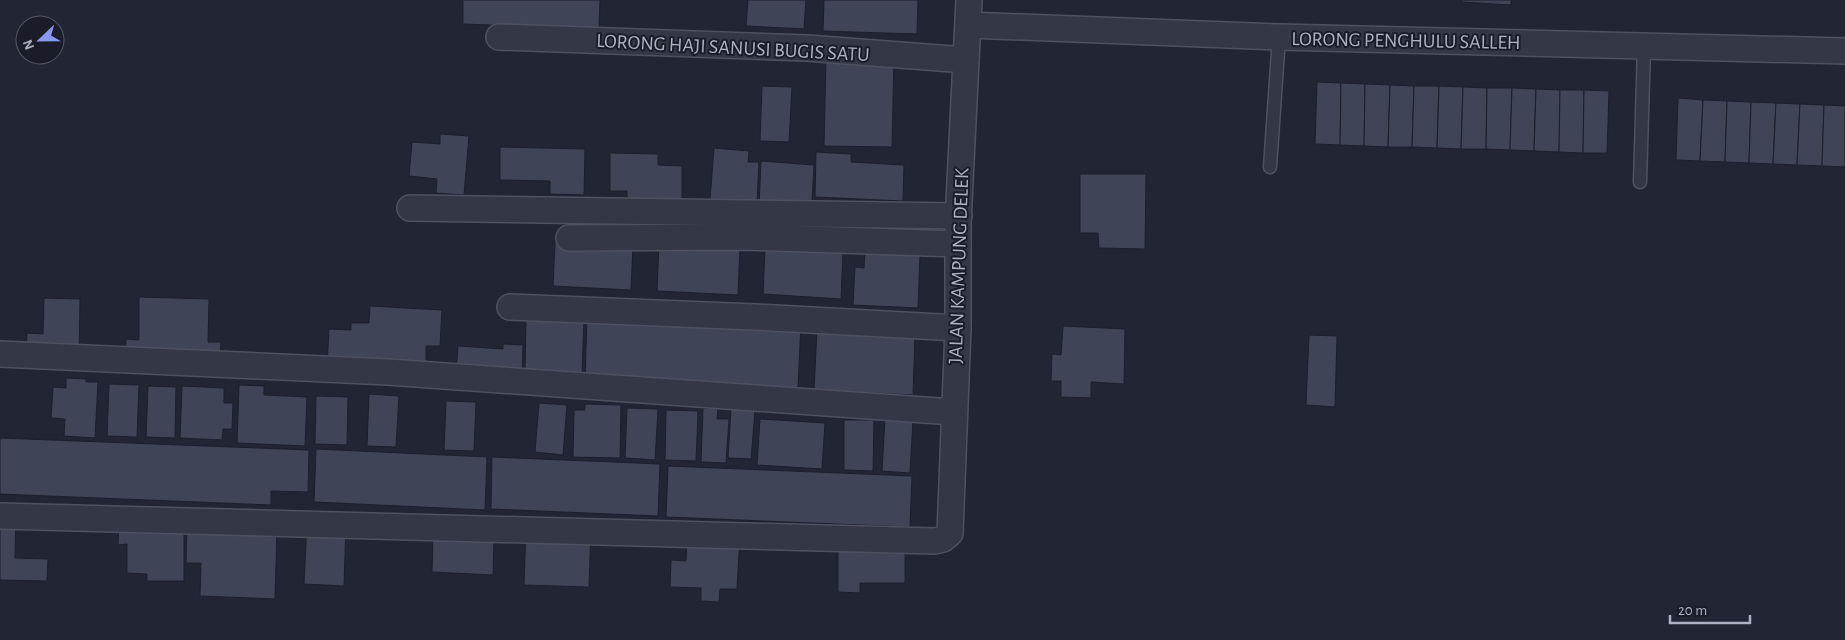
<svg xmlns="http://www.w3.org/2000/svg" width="1845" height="640" viewBox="0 0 1845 640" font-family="'Alegreya Sans',sans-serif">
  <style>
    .building { fill: #3f4457; stroke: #1c1f2b }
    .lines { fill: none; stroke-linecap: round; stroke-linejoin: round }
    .service-casing { stroke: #4e5260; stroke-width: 15 }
    .minor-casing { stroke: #4e5260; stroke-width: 28 }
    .service { stroke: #343745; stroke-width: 12 }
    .minor { stroke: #343745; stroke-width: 25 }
    .labels { text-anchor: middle; stroke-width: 4; stroke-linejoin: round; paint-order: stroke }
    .street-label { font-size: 20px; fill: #aeb1c2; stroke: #1a1d29 }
  </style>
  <rect width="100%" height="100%" fill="#212534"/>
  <g class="building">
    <polygon points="463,0 600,0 599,29 463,24"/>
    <polygon points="748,0 806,0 804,29 746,26"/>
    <polygon points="824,0 918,0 917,34 823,31"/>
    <polygon points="1462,0 1511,0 1511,5 1462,2"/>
    <polygon points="826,58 894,59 892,147 824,146"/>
    <polygon points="1317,82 1341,83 1340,145 1315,144"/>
    <polygon points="1341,83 1365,84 1364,146 1340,145"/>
    <polygon points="1365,84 1390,85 1388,147 1364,146"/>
    <polygon points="1390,85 1414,86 1412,147 1388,147"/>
    <polygon points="762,86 792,87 789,142 760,141"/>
    <polygon points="1414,86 1439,86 1437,148 1412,147"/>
    <polygon points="1439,86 1463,87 1461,149 1437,148"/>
    <polygon points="1463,87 1487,88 1486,149 1461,149"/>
    <polygon points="1487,88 1512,88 1510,150 1486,149"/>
    <polygon points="1512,88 1536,89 1534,151 1510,150"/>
    <polygon points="1536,89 1560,90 1559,152 1534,151"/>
    <polygon points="1560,90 1584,90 1583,153 1559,152"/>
    <polygon points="1584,90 1609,91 1607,153 1583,153"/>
    <polygon points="1678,98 1703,100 1700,161 1676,160"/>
    <polygon points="1703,100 1727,101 1725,162 1700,161"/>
    <polygon points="1727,101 1751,102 1749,163 1725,162"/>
    <polygon points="1751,102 1776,103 1773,164 1749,163"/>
    <polygon points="1776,103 1800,104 1797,165 1773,164"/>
    <polygon points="1800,104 1824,105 1822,166 1797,165"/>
    <polygon points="1824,105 1845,106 1845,167 1822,166"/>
    <polygon points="440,134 469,136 464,195 436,193 437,179 409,176 412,142 440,144"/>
    <polygon points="500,147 585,149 584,195 550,194 550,181 500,180"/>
    <polygon points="714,148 749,151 748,162 759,162 757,203 710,200"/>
    <polygon points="816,152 851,154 851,162 904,165 903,201 815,197"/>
    <polygon points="610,153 658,154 658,165 682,166 682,206 627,205 627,191 610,191"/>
    <polygon points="761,161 814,165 812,202 759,207"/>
    <polygon points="1080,174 1146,174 1145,249 1099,248 1098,233 1080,233"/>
    <polygon points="555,242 633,246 631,290 553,286"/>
    <polygon points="659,243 740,247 738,295 657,291"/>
    <polygon points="765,249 843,253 841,299 763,294"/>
    <polygon points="865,251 920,254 918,308 853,305 855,267 864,268"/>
    <polygon points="139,297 209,299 208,342 221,342 220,361 125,359 126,339 139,340"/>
    <polygon points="44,298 80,299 79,358 26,356 27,333 43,334"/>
    <polygon points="370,306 442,310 440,346 426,346 426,362 327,367 329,329 351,330 351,323 369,323"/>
    <polygon points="526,316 584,318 582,374 525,372"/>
    <polygon points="587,316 801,323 798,388 585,380"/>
    <polygon points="1063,326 1125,329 1124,384 1091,382 1091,398 1061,397 1061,381 1051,381 1052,354 1061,355"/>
    <polygon points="817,330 915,335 913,395 814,390"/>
    <polygon points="1309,335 1337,336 1335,407 1306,405"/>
    <polygon points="503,344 523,345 522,377 456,374 458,346 503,349"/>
    <polygon points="66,378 86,379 86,382 98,382 95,438 64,436 65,419 51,418 53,387 66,388"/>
    <polygon points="109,384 139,385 137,437 107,436"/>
    <polygon points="239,385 264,386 264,395 307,397 305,446 237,443"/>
    <polygon points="148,386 176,387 175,438 146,437"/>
    <polygon points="182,386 224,388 224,403 233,403 232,429 223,429 222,440 180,438"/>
    <polygon points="369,394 399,396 396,447 367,446"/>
    <polygon points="316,396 348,397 347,445 315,444"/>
    <polygon points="446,401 476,402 474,451 444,450"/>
    <polygon points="539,403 567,405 563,455 535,452"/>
    <polygon points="585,404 621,405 620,458 573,457 574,410 585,410"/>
    <polygon points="627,408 658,409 655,460 625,458"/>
    <polygon points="703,408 718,409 717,419 729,419 726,463 701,462"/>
    <polygon points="731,409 755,411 751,459 728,458"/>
    <polygon points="666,410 698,411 696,461 665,460"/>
    <polygon points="885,418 913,420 910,473 882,471"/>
    <polygon points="760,419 825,423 822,469 757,465"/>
    <polygon points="844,420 874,420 873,471 844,470"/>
    <polygon points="0,438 309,450 308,492 271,491 271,505 0,494"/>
    <polygon points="316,449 487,457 485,510 314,502"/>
    <polygon points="492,457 660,464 658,516 491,509"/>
    <polygon points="668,466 912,476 910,527 666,517"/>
    <polygon points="0,512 16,512 15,558 48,559 47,581 0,580"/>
    <polygon points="119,522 184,523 184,581 147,581 147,574 127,573 127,544 118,545"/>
    <polygon points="307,522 346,524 344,586 304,584"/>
    <polygon points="526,525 591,527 589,587 524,585"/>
    <polygon points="187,526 277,529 275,599 200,596 201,563 186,563"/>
    <polygon points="687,533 740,535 737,589 720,589 719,602 701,601 701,588 670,587 671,560 686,561"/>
    <polygon points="433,535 494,537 493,575 432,572"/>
    <polygon points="838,545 905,546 905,583 860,583 860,593 838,592"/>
  </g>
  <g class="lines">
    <g class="service-casing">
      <g id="service">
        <polyline points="1270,167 1279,37"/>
        <polyline points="1640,182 1644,46"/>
      </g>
    </g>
    <g class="minor-casing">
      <g id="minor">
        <polyline points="968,25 1279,37 1845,51"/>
        <polyline points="499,37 807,48 966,60"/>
        <polyline points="410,208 959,216"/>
        <polyline points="569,238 745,237 958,244"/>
        <polyline points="510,307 755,317 958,328"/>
        <polyline points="0,354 388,372 953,412"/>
        <polyline points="0,516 935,541 943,539 950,533 958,328 958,222 969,0"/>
      </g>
    </g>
    <use href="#service" class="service"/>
    <use href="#minor" class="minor"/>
  </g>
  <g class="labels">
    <g class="street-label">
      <text transform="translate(1406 40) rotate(1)" y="7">LORONG PENGHULU SALLEH</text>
      <text transform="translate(733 47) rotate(3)" y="7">LORONG HAJI SANUSI BUGIS SATU</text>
      <text transform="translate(958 266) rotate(-88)" y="7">JALAN KAMPUNG DELEK</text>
    </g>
  </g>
  <g transform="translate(40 40) rotate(248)"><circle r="24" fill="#1a1d29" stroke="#555866"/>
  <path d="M0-4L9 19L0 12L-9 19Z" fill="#8798ee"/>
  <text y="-8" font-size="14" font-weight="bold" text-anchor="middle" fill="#aeb1c2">N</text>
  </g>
  <path d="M1670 615v8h80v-8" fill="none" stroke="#aeb1c2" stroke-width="2.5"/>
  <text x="1678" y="615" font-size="15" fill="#aeb1c2" stroke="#1a1d29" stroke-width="4" paint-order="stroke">20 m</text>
</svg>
